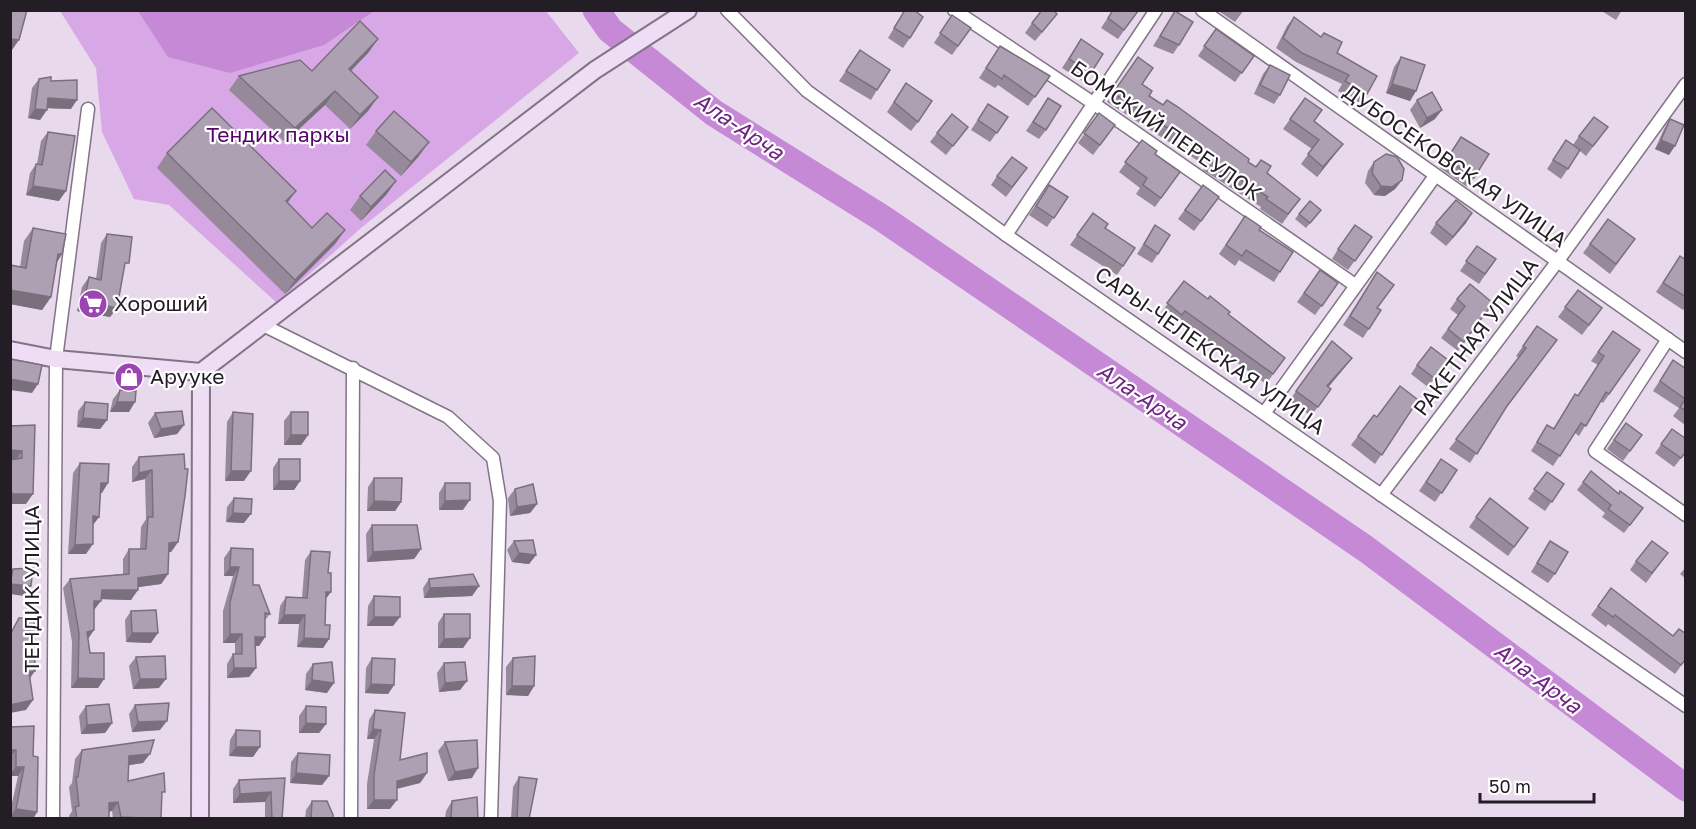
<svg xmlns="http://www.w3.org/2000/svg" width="1696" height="829" viewBox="0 0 1696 829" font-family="'Golos Text',sans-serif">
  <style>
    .green { fill: #d8a8e6 }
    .water { fill: #c589d6 }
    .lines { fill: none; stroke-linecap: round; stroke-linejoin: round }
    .river { stroke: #c589d6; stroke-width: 27 }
    .street-casing { stroke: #827486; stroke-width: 15 }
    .secondary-casing { stroke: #827486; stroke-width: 20 }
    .street { stroke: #fff; stroke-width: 12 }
    .secondary { stroke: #efddf5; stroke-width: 16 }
    .wall { fill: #968a9a }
    .shaded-wall { fill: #7a707d }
    .building { fill: #aea0b3; stroke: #7a707d; stroke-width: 1.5 }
    .labels { text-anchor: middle; stroke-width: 4.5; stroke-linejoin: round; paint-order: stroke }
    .street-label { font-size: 21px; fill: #231d25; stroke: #fff }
    .park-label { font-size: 21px; fill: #560468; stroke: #fff }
    .poi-label { font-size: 21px; fill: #231d25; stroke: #fff; text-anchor: start }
    .water-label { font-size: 22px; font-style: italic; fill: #6f2682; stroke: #fff }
  </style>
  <rect width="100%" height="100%" fill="#e8d9ed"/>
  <polygon class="green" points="60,11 546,11 579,53 361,228 277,303 169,205 134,199 102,132 96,68"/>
  <polygon class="water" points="138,11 374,11 324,45 230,73 168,57"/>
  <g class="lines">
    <polyline class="river" points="596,10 610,30 714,113 882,218 1366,549 1686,788"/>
    <g class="street-casing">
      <g id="street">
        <polyline points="727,10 807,91 1006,235 1686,706"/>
        <polyline points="954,10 1093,103 1355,285"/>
        <polyline points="1202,10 1686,352"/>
        <polyline points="1006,235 1156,10"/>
        <polyline points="263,325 448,417 493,458 500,501 491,818"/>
        <polyline points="1668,339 1595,451 1686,515"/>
        <polyline points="1265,412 1435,176"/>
        <polyline points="1381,495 1557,262 1686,84"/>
        <polyline points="53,818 56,359 88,109"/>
        <polyline points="351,818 353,368"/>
      </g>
    </g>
    <g class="secondary-casing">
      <g id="secondary">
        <polyline points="10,350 56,359 201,372"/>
        <polyline points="201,372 595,70 688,10"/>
        <polyline points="200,818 201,372"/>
      </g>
    </g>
    <use href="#street" class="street"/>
    <use href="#secondary" class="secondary"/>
  </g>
  <g class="wall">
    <polygon points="905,10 910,38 903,48 888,38"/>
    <polygon points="1113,10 1138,11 1118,39 1101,28"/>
    <polygon points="1217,10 1244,10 1235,22"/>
    <polygon points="1600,10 1622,10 1616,20"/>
    <polygon points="1175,11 1179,45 1173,54 1153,46"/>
    <polygon points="952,15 971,28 952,55 934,43"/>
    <polygon points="1294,17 1321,37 1324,33 1367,94 1360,103 1338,91 1342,84 1296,62 1276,48 1287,26"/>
    <polygon points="1032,23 1050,23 1035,41 1025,33"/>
    <polygon points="1216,29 1254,56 1235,82 1198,56"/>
    <polygon points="378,39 368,53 351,71 378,97 368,111 350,129 325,105 285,142 229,90 239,76 312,71"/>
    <polygon points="1081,39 1103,54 1084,82 1062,68"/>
    <polygon points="1000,46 1050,76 1028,106 998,85 995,88 979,78"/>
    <polygon points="860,50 877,90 871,100 839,81"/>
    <polygon points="1138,57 1142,84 1149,96 1248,162 1267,173 1300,199 1282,224 1260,209 1261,207 1203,170 1206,166 1107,102"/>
    <polygon points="1401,57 1416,91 1410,101 1386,93 1394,67"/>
    <polygon points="1270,65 1280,95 1274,104 1254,94 1263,74"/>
    <polygon points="39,79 51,81 71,109 47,108 40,120 28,118 32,88"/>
    <polygon points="906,83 918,122 911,131 887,112"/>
    <polygon points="1048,98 1046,130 1039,139 1026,131"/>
    <polygon points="1305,98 1314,121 1336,153 1317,177 1301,164 1312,149 1283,129"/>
    <polygon points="1417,100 1435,119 1420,128 1410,110"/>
    <polygon points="988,104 1008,117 990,142 971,130"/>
    <polygon points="1099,113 1108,135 1093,155 1078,143"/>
    <polygon points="1670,119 1669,155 1655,149 1664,129"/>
    <polygon points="1608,127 1586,156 1580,151 1561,179 1547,169 1566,140 1573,145 1579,136"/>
    <polygon points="376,131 419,156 401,176 366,145"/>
    <polygon points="48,132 59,201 26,195 30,173 36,164 37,164 41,141"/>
    <polygon points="937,133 961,136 946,155 930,142"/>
    <polygon points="1461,137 1474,178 1467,187 1440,168"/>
    <polygon points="1142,140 1155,154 1180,172 1155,207 1136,194 1140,188 1119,172"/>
    <polygon points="167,153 287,203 312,228 345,230 335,244 285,294 157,168"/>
    <polygon points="1374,162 1402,180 1395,189 1385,196 1374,195 1365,183 1368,171"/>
    <polygon points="997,176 1020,178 1006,197 991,185"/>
    <polygon points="396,181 386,195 361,221 350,210 360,196"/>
    <polygon points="1049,185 1068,197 1047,227 1029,215"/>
    <polygon points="1203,185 1219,197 1194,231 1178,219"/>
    <polygon points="1093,213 1105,228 1135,248 1117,275 1070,245"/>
    <polygon points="1299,214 1318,214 1306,228 1295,219"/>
    <polygon points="1245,216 1280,272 1274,282 1239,260 1235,266 1219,254"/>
    <polygon points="1608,219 1635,239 1610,274 1583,253"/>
    <polygon points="1436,223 1466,223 1446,246 1430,233"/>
    <polygon points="1155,225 1158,254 1152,263 1137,254"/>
    <polygon points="33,228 62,254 57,262 51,297 42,310 10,304 10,265 20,267 24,241"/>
    <polygon points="107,234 117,308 110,317 77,311 82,287 89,277 96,279 101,243"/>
    <polygon points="1372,237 1348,270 1332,259 1338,249"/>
    <polygon points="1477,246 1496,259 1479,284 1460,271"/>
    <polygon points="1680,256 1686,260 1686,307 1683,310 1656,292"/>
    <polygon points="1320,270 1338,283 1315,315 1297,302"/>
    <polygon points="1377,272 1377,308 1381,310 1363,338 1343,325"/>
    <polygon points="1184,281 1285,358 1266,384 1179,320 1176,324 1161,313"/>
    <polygon points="1578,290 1602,308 1582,335 1558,317"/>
    <polygon points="1457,299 1493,303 1458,351 1441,338 1458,315 1450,309"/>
    <polygon points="1537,326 1557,340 1504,410 1470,463 1449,449 1519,358 1516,356"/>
    <polygon points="1613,331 1640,350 1603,403 1600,401 1579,436 1575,433 1553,466 1531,451 1547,425 1553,429 1575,394 1578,395 1598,365 1591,361"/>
    <polygon points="1332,341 1345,367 1328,387 1331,389 1311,416 1289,401"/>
    <polygon points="1448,360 1428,387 1411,374 1417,365"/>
    <polygon points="1673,360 1686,369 1686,424 1685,425 1673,416 1679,408 1653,391"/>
    <polygon points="120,390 129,412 110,412 113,399"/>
    <polygon points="1418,400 1375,464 1351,445 1358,436 1377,417"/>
    <polygon points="85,402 107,420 100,429 77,427 78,411"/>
    <polygon points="233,412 244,481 225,481 227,422"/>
    <polygon points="291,412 308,435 301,445 284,445 284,421"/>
    <polygon points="155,413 184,425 177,434 154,438 148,423"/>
    <polygon points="1626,423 1642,435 1623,461 1607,449"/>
    <polygon points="35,425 26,504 10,504 10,426"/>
    <polygon points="1672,429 1686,452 1674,467 1655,453"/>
    <polygon points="184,454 178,542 171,552 168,552 168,574 161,584 138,587 131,600 101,599 94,610 94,630 88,639 90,653 104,679 98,688 71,688 72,642 63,588 70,579 123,574 123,559 129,549 140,549 141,527 146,519 145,479 132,482 132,467 139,457"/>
    <polygon points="279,459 300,481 294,490 273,490 273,468"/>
    <polygon points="1441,459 1457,470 1435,502 1419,491"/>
    <polygon points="80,463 102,493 100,493 99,517 93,525 86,554 68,554 73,473"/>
    <polygon points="1547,472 1564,484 1545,511 1528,499"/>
    <polygon points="374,478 401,502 395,511 367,511 368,487"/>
    <polygon points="1583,482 1643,508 1624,533 1602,517 1605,513 1577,490"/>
    <polygon points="445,483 463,510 439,510 439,493"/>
    <polygon points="515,489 537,504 530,513 510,516 508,498"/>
    <polygon points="234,498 244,523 226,522 227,507"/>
    <polygon points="1490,498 1528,528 1508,556 1469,527"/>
    <polygon points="372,525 421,549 414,559 367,562 366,534"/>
    <polygon points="514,541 536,555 529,564 512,562 507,550"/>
    <polygon points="1550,541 1555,574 1548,583 1531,572"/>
    <polygon points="231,548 270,614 265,620 265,637 259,646 255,646 256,668 249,677 227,678 227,664 233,654 235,654 235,643 223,643 223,611 233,576 224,576 224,558"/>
    <polygon points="311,551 325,600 325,625 329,639 323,648 297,647 299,624 278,624 280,606 286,597 302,598 305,560"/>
    <polygon points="1668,553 1646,583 1630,570 1636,561"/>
    <polygon points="1686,567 1686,579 1680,574"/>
    <polygon points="429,579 479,586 472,596 424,598 423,588"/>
    <polygon points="1611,588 1686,659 1675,674 1608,624 1606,627 1591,615"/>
    <polygon points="374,596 393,626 367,626 368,606"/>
    <polygon points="131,611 151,643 126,642 125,620"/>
    <polygon points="444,614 470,638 463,648 438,648 438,623"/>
    <polygon points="136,657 159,688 133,689 129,666"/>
    <polygon points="372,658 394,685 388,694 365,693 366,668"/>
    <polygon points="513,658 534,686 528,696 506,695 506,667"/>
    <polygon points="444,663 467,681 460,690 439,692 437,673"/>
    <polygon points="313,664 327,693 305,690 306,674"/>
    <polygon points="135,705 160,730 132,732 129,714"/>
    <polygon points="86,706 112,723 105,733 81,734 79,716"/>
    <polygon points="306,706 326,724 319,733 299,733 299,716"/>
    <polygon points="375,710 400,760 427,773 420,783 397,789 390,809 367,809 367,784 374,739 367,739 369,720"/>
    <polygon points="10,727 33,756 37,812 33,819 10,818 10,812 18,776 10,776"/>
    <polygon points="236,730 253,757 229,756 230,740"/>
    <polygon points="445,742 472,778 448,781 438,751"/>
    <polygon points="82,750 143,763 129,765 128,781 161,797 160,819 113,819 112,811 109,812 109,819 69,819 69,816 72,811 69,787 72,783 75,759"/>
    <polygon points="298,753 329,776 322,785 290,783 291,762"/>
    <polygon points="519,777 529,819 511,819 513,787"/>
    <polygon points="285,778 282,819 265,819 265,802 233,803 233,789 239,780"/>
    <polygon points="312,801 333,819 305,819 306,810"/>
    <polygon points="452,801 478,819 445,819 446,811"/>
  </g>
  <g class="shaded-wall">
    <polygon points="11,39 19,40 12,50 10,49"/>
    <polygon points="378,39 368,53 339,83 349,69"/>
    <polygon points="1392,84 1416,91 1410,101 1386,93"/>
    <polygon points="335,91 325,105 285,142 295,128"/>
    <polygon points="378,97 368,111 350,129 360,115"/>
    <polygon points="48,98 77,100 71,109 42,108"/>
    <polygon points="35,109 47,110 40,120 28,118"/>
    <polygon points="1442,110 1435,119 1420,128 1427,118"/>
    <polygon points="1661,140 1675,146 1669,155 1655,149"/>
    <polygon points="429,142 419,156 401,176 411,162"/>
    <polygon points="1343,144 1336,153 1317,177 1323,167"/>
    <polygon points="1402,180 1395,189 1385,196 1374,195 1381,186"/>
    <polygon points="396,181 386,195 361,221 371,207"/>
    <polygon points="33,186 66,191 59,201 26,195"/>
    <polygon points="296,191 286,205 286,201"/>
    <polygon points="1472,213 1466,223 1446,246 1453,237"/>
    <polygon points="345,230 335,244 285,294 295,280"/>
    <polygon points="58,254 62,254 54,267"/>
    <polygon points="10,290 51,297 42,310 10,304"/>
    <polygon points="84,301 117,308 110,317 77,311"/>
    <polygon points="1352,358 1345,367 1321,396 1327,386"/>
    <polygon points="10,379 38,384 32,393 10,390"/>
    <polygon points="117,402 135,402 129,412 110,412"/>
    <polygon points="83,418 107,420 100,429 77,427"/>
    <polygon points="184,425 177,434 154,438 161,429"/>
    <polygon points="291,435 308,435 301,445 284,445"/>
    <polygon points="10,450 22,451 15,461 10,460"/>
    <polygon points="152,470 145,479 132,482 139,473"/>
    <polygon points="231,471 251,471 244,481 225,481"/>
    <polygon points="279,481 300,481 294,490 273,490"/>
    <polygon points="101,483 108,483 102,493 94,493"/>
    <polygon points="12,494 33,494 26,504 10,504 10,496"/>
    <polygon points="470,500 463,510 439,510 445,501"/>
    <polygon points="374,501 401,502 395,511 367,511"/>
    <polygon points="537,504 530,513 510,516 517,507"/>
    <polygon points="233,513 251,514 244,523 226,522"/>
    <polygon points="93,516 99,517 92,526"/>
    <polygon points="178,542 171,552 162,552 169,543"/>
    <polygon points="93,544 86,554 68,554 75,545"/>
    <polygon points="421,549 414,559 367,562 373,552"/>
    <polygon points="519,553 536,555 529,564 512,562"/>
    <polygon points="230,567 239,567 233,576 224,576"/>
    <polygon points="168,574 161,584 132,588 138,578"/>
    <polygon points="10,584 31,586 24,596 10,594"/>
    <polygon points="479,586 472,596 424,598 430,588"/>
    <polygon points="102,590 138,590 131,600 96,599"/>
    <polygon points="326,592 331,592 325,600"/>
    <polygon points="94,601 101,601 94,610"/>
    <polygon points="284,615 305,615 299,624 278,624"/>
    <polygon points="374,617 400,617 393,626 367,626"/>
    <polygon points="94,630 87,640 87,632"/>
    <polygon points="132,633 158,633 151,643 126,642"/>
    <polygon points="230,634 242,634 235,643 223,643"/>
    <polygon points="255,637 265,637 259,646 249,646"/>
    <polygon points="304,638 329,639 323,648 297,647"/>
    <polygon points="470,638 463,648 438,648 444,639"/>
    <polygon points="234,668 256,668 249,677 227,678"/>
    <polygon points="35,671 28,681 29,672"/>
    <polygon points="78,678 104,679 98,688 71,688"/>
    <polygon points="140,679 166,679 159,688 133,689"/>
    <polygon points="312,680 334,683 327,693 305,690"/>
    <polygon points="467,681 460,690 439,692 445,683"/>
    <polygon points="371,684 394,685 388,694 365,693"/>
    <polygon points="512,686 534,686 528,696 506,695"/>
    <polygon points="33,700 26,710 10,713 10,705"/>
    <polygon points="167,721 160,730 132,732 138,722"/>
    <polygon points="112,723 105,733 81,734 87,725"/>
    <polygon points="306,723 326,724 319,733 299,733"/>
    <polygon points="373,729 381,730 374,739 367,739"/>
    <polygon points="236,747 260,747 253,757 229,756"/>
    <polygon points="10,750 16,750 10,757"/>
    <polygon points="150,754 143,763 123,766 129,756"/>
    <polygon points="16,767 24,767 18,776 10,776 10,774"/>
    <polygon points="478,768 472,778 448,781 455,772"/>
    <polygon points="296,773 329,776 322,785 290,783"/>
    <polygon points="427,773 420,783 390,790 397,781"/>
    <polygon points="271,792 265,802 233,803 240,794"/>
    <polygon points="374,800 397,800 390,809 367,809"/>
    <polygon points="118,802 112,811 102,812 109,803"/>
    <polygon points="16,809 37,812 33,819 10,818 10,816"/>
    <polygon points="121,817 142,818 141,819 120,819"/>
  </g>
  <g class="building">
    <polygon points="10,10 27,10 19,40 11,39 10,40"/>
    <polygon points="905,10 914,10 923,17 910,38 894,28"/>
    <polygon points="1042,10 1053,10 1057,14 1042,32 1032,23"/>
    <polygon points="1113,10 1137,10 1138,11 1124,30 1108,18"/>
    <polygon points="1175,11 1193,22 1179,45 1160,36"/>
    <polygon points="952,15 971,28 958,46 940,33"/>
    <polygon points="1294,17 1321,37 1324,33 1342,42 1337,53 1377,76 1367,94 1345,81 1349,75 1302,53 1283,38"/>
    <polygon points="360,21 378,39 349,69 378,97 360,115 335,91 295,128 239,76 300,60 312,71"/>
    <polygon points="1216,29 1254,56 1242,73 1204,46"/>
    <polygon points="1081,39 1103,54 1091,73 1069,59"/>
    <polygon points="1000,46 1050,76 1035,97 1004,75 1002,79 986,68"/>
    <polygon points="860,50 890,70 877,90 846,71"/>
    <polygon points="1138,57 1153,68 1142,84 1152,91 1149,96 1163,105 1167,100 1178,107 1249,159 1248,162 1256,167 1261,160 1271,166 1267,173 1300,199 1288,214 1266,199 1268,197 1210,160 1212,156 1113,93"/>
    <polygon points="1401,57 1425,65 1416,91 1392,84"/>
    <polygon points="1270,65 1290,75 1280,95 1260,85"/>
    <polygon points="51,77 51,81 77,80 77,100 48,98 47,110 35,109 39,79"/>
    <polygon points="906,83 932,101 918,122 894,102"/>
    <polygon points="1432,92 1442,110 1427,118 1417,100"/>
    <polygon points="1048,98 1061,106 1046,130 1033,122"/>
    <polygon points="1305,98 1322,110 1314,121 1343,144 1323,167 1308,154 1319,140 1290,119"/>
    <polygon points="988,104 1008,117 997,133 978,120"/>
    <polygon points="212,108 296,191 286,201 312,228 327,213 345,230 295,280 167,153"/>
    <polygon points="394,111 429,142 411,162 376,131"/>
    <polygon points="1099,113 1115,125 1100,145 1084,133"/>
    <polygon points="952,114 968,127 953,146 937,133"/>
    <polygon points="1594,117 1608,127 1593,146 1579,136"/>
    <polygon points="1670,119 1684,125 1675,146 1661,140"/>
    <polygon points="48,132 75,136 66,191 33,186 36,164 42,165"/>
    <polygon points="1461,137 1489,154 1474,178 1447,159"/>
    <polygon points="1142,140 1157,151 1155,154 1180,172 1161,198 1143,185 1147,178 1125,162"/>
    <polygon points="1566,140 1580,150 1568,169 1553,160"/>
    <polygon points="1386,154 1397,157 1404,169 1402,180 1392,187 1381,186 1372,173 1374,162"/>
    <polygon points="1012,157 1027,168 1012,187 997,176"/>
    <polygon points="385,170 396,181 371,207 360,196"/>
    <polygon points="1049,185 1068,197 1054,218 1036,206"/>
    <polygon points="1203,185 1219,197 1201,221 1185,210"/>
    <polygon points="1456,200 1472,213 1453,237 1436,223"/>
    <polygon points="1310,201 1321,210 1310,223 1299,214"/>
    <polygon points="1093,213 1108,224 1105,228 1135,248 1123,266 1077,235"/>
    <polygon points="1245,216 1261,227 1259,230 1293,252 1280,272 1246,250 1242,256 1226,245"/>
    <polygon points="1608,219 1635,239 1616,264 1590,244"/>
    <polygon points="1155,225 1170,235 1158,254 1144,244"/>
    <polygon points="1355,225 1372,237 1355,261 1338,249"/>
    <polygon points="33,228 66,234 62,254 58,254 51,297 10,290 10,265 26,268"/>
    <polygon points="107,234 132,237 129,263 125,263 117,308 84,301 89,277 101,280"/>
    <polygon points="1477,246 1496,259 1485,274 1466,261"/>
    <polygon points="1680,256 1686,260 1686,297 1663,283"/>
    <polygon points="1320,270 1338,283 1322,306 1304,293"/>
    <polygon points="1377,272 1394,285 1377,308 1381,310 1369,329 1350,316"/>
    <polygon points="1184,281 1208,299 1210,296 1230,312 1228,314 1285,358 1273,374 1185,311 1182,315 1167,303"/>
    <polygon points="1470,284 1493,303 1464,342 1448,329 1465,306 1457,299"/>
    <polygon points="1578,290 1602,308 1589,325 1565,307"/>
    <polygon points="1537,326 1557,340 1507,406 1477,454 1456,439 1526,348 1523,346"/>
    <polygon points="1613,331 1640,350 1609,394 1606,392 1586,426 1581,423 1560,456 1537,442 1547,425 1554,429 1575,394 1578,396 1604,356 1598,352"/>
    <polygon points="1332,341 1352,358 1327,386 1331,389 1318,407 1296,391"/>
    <polygon points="1431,347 1448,360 1434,378 1417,365"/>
    <polygon points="10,359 42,365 38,384 10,379"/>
    <polygon points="1673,360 1686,369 1686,411 1680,407 1685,399 1660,381"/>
    <polygon points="1400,386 1418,400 1382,455 1358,436 1374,415 1377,417"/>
    <polygon points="120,390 136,391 135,402 117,402"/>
    <polygon points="85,402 108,404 107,420 83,418"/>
    <polygon points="182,411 184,425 161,429 155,413"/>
    <polygon points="233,412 253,414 251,471 231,471"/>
    <rect x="291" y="412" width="17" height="23"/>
    <polygon points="1626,423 1642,435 1630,451 1614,440"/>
    <polygon points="35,425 33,494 12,494 10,485 10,460 22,458 22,451 10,450 10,426"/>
    <polygon points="1672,429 1686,439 1686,452 1681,458 1661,444"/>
    <polygon points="184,454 185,469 188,469 185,496 178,542 169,543 168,574 138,578 138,590 102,590 101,601 94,601 94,630 87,632 90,653 104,653 104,679 78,678 79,633 70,579 129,574 129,549 146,549 148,517 153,517 152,470 139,473 139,457"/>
    <rect x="279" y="459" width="21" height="22"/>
    <polygon points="1441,459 1457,470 1442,493 1426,482"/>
    <polygon points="80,463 109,464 108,483 101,483 99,517 93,516 93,544 75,545"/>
    <polygon points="1591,471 1619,494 1620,491 1643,508 1630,525 1608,509 1611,505 1583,482"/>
    <polygon points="1547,472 1564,484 1552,502 1534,489"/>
    <polygon points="374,478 402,478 401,502 374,501"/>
    <polygon points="445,483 470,483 470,500 445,501"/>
    <polygon points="533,484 537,504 517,507 515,489"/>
    <polygon points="234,498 252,499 251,514 233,513"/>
    <polygon points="1490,498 1528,528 1514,547 1476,517"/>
    <polygon points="372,525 417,525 421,549 373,552"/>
    <polygon points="533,540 536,555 519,553 514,541"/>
    <polygon points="1550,541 1568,552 1555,574 1537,563"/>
    <polygon points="1652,541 1668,553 1652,573 1636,561"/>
    <polygon points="231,548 253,549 253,585 259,585 270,614 265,613 265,637 255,637 256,668 234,668 233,654 242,654 242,634 230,634 230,602 239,567 230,567"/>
    <polygon points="311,551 330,552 328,573 331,573 331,592 326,592 325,625 330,625 329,639 304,638 305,615 284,615 286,597 307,598"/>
    <polygon points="33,568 31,586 10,584 13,569"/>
    <polygon points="473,574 479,586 430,588 429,579"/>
    <polygon points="1611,588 1673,636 1679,629 1686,634 1686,659 1681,665 1615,615 1613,617 1598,606"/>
    <polygon points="374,596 400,597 400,617 374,617"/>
    <polygon points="156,610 158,633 132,633 131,611"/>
    <polygon points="444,614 470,614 470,638 444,639"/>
    <polygon points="19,618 34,618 35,671 29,672 33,700 10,705 11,633"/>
    <polygon points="165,656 166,679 140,679 136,657"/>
    <polygon points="535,656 534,686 512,686 513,658"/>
    <polygon points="372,658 395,659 394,685 371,684"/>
    <polygon points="332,662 334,683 312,680 313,664"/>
    <polygon points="465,662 467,681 445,683 444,663"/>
    <polygon points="169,703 167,721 138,722 135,705"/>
    <polygon points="109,704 112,723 87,725 86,706"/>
    <polygon points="306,706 326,707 326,724 306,723"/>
    <polygon points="375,710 405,713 400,760 427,753 427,773 397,781 397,800 374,800 374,775 381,730 373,729"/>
    <polygon points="34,726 33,756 38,757 37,812 16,809 24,767 16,767 16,750 10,750 10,727"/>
    <polygon points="236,730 260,731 260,747 236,747"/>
    <polygon points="154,740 150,754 129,756 128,781 164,773 165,792 162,792 161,818 142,819 142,818 121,817 118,802 109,803 109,819 77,819 75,807 79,806 76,777 78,777 82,750"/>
    <polygon points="477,740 478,768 455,772 445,742"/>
    <polygon points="298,753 330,755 329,776 296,773"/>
    <polygon points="519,777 537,779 529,819 517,819"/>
    <polygon points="285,778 282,819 272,819 271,792 240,794 239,780"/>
    <polygon points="477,797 478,819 451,819 452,801"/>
    <polygon points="312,801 327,801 333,815 333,819 311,819"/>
  </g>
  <defs>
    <g id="supermarket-disc" transform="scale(1.5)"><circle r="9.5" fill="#9b45b2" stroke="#fff"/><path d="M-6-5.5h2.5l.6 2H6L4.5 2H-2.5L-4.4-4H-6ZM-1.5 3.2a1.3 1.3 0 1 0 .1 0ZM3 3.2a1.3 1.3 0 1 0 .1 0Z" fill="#fff"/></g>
    <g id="shop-disc" transform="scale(1.5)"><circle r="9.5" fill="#9b45b2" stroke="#fff"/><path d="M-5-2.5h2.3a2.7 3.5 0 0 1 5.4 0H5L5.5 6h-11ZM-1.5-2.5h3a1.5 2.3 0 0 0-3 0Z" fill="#fff"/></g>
  </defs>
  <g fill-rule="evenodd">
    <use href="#supermarket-disc" x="93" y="304"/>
    <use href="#shop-disc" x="129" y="377"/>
  </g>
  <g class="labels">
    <g class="street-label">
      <text transform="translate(1166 131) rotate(35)" y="7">БОМСКИЙ ПЕРЕУЛОК</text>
      <text transform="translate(1455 166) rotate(35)" y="7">ДУБОСЕКОВСКАЯ УЛИЦА</text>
      <text transform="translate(1476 337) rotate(-53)" y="7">РАКЕТНАЯ УЛИЦА</text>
      <text transform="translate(1210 351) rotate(35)" y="7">САРЫ-ЧЕЛЕКСКАЯ УЛИЦА</text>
      <text transform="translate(32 589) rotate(-90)" y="7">ТЕНДИК УЛИЦА</text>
    </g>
    <g class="park-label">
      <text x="278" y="142">Тендик паркы</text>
    </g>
    <g class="poi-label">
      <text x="114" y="311">Хороший</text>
      <text x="150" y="384">Арууке</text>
    </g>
    <g class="water-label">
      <text transform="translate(739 126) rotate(34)" y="8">Ала-Арча</text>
      <text transform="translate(1142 396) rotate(34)" y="8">Ала-Арча</text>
      <text transform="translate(1538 678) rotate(37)" y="8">Ала-Арча</text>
    </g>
  </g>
  <rect width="1696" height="829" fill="none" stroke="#231d25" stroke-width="24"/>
  <path d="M1480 793v9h114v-9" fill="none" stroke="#231d25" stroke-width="3"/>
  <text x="1489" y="793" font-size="18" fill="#231d25" stroke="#ffffff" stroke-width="4.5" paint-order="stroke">50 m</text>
</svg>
